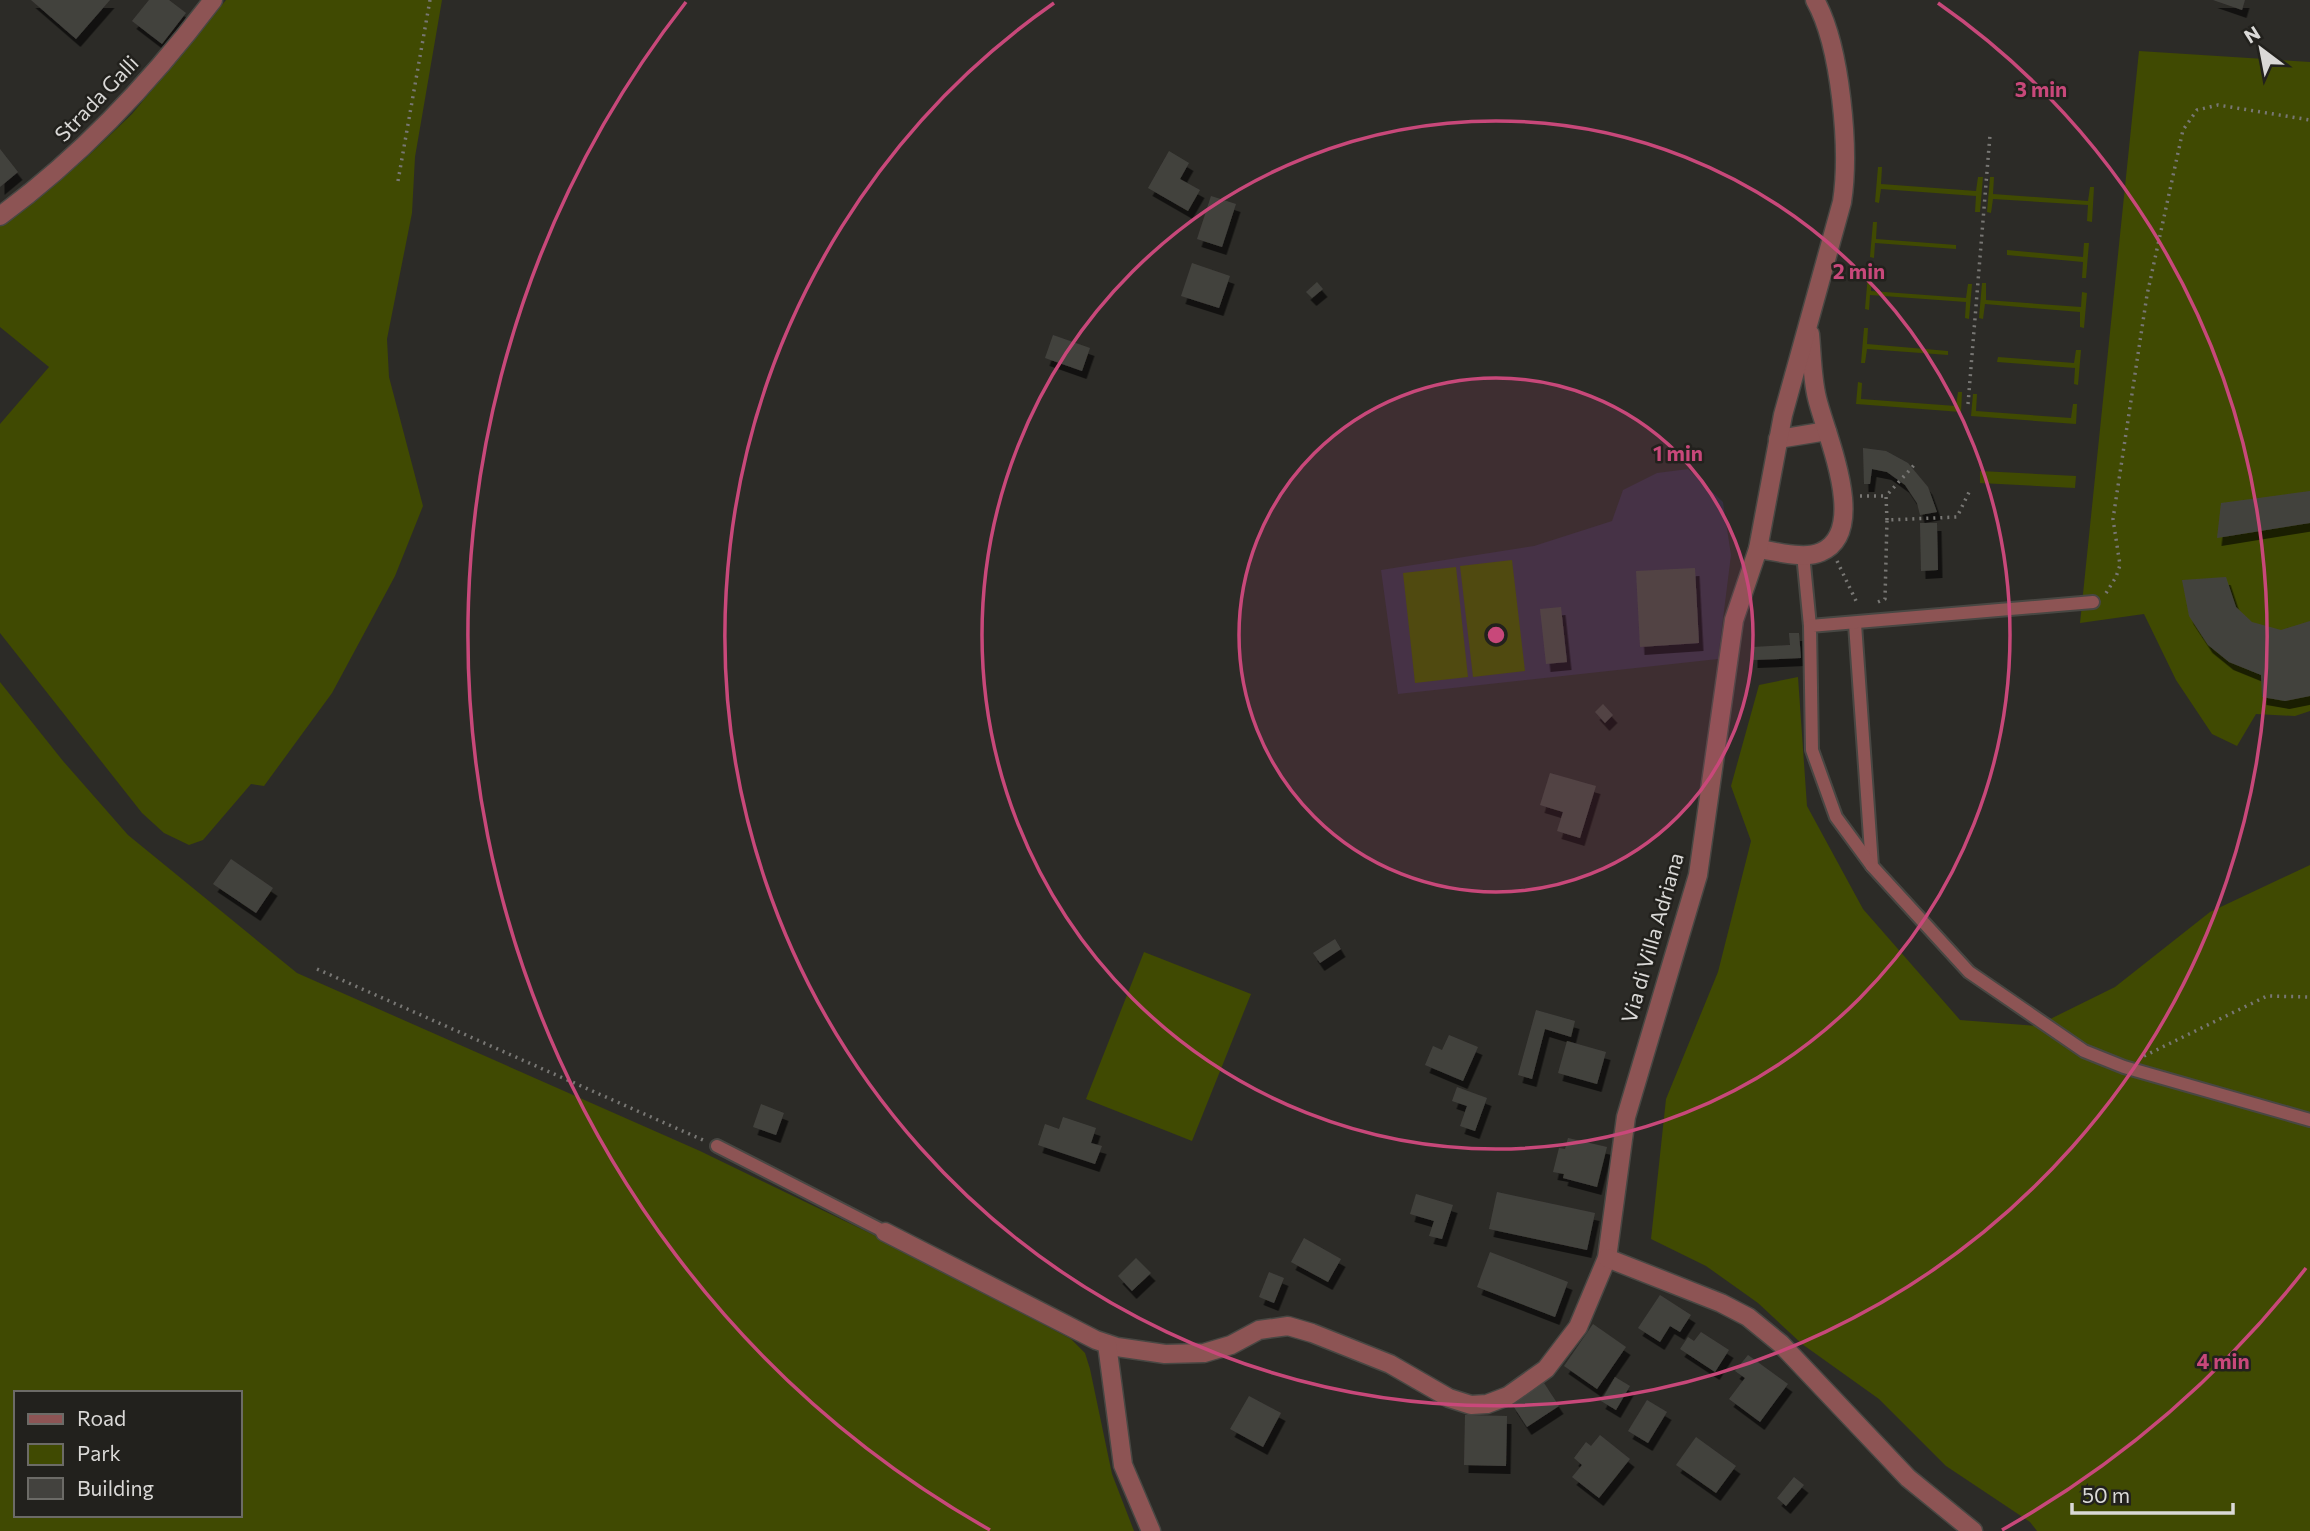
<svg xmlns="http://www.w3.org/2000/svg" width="2310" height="1531" viewBox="0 0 2310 1531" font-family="Commissioner,sans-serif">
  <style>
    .commercial { fill: #352f3f }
    .green { fill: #404a02; fill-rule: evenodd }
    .building { fill: #43423e; filter: url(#shadow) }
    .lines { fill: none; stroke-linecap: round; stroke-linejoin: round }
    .lane-casing { stroke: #484743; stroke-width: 16 }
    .street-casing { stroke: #484743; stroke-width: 21 }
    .path { stroke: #787774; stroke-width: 3.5; stroke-dasharray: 2 5; stroke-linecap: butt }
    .lane { stroke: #8d5454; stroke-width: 12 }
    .street { stroke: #8d5454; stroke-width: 18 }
    .ring { fill: none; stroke: #c8487a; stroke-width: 3.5 }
    .labels { text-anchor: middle; stroke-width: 5; stroke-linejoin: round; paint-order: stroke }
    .street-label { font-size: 21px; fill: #dad9d7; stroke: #22211d }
    .centre { fill: #c8487a; stroke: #22211d; stroke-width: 3.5 }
    .ring-label { font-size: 21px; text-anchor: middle; font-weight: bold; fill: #c8487a; stroke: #22211d; stroke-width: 5; stroke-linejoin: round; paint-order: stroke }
  </style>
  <defs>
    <filter id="shadow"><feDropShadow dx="4.5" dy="8" stdDeviation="0" flood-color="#0009"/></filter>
  </defs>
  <rect width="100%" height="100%" fill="#2c2b27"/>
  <polygon class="commercial" points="1688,469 1723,502 1731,555 1718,659 1398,694 1381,570 1534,546 1612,521 1623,490 1657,473"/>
  <g class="green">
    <polygon points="226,0 442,0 415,157 412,213 387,339 389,377 423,506 395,576 332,693 264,786 251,784 203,840 189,845 164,833 142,813 0,633 0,424 49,367 0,327 0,226 86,158 132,114"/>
    <polygon points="2139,51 2310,62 2310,711 2295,716 2256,714 2237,746 2212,734 2176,680 2144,614 2080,623"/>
    <polygon points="1878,167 1882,167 1881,184 1976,191 1978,177 1983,177 1980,212 1975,212 1976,196 1881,189 1879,203 1875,202"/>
    <polygon points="1990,177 1994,177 1993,194 2088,201 2090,187 2094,187 2092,222 2087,221 2088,205 1993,199 1991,213 1987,212"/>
    <polygon points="1873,222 1877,222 1876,239 1956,245 1956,249 1875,243 1874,258 1870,257"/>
    <polygon points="2084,243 2089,243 2086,278 2082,278 2083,262 2007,255 2007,250 2083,257"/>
    <polygon points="1868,274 1872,274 1871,291 1966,298 1968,284 1972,284 1969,319 1965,318 1966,302 1870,295 1869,310 1865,309"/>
    <polygon points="1982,283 1986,283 1986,300 2081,307 2082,292 2087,293 2084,328 2080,327 2080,312 1985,304 1983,319 1979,318"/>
    <polygon points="1864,328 1868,328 1867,344 1948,351 1948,355 1867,349 1865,363 1861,363"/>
    <polygon points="2076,350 2081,350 2078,385 2074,384 2075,368 1997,362 1998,357 2074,363"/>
    <polygon points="1858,382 1862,383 1861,399 1956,406 1958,392 1962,392 1961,412 1856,404"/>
    <polygon points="1973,394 1977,394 1976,411 2071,418 2073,404 2077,404 2076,424 1971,416"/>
    <polygon points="1980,471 2076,476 2075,488 1980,483"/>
    <polygon points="1512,560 1525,671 1473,677 1460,566"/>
    <polygon points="1456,567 1468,677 1415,683 1403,573"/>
    <polygon points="1798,677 1807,806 1863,909 1960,1020 2036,1026 2115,987 2210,912 2310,865 2310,1531 2037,1531 2030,1522 1946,1466 1879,1399 1802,1344 1758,1303 1706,1266 1651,1239 1666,1099 1718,972 1751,841 1731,786 1759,685"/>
    <path d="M 0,682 L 63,761 L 128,835 L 297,973 L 700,1151 L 880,1238 L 1071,1339 L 1085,1353 L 1090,1369 L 1112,1474 L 1134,1531 L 0,1531 ZM 16,1393 L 240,1393 L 240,1515 L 16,1515 Z"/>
    <polygon points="1144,952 1251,994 1192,1141 1086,1099"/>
  </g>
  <g class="building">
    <polygon points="31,0 110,0 76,39"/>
    <polygon points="149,0 169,0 186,13 162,44 132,21"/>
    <polygon points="2213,0 2245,0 2242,10"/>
    <polygon points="0,149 18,172 0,187"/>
    <polygon points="1169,151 1189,163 1180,179 1200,190 1188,211 1148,188"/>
    <polygon points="1211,196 1236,204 1222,247 1197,239"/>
    <polygon points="1192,263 1230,276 1219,308 1181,296"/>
    <polygon points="1317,282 1323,289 1312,298 1306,292"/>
    <polygon points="1053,335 1090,348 1082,371 1045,358"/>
    <polygon points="1863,448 1886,451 1908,463 1928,487 1937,512 1920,515 1917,503 1905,485 1887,472 1872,469 1870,484 1864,484"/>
    <polygon points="2310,491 2310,523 2217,538 2221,503"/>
    <polygon points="1920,523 1937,523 1938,570 1921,571"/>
    <polygon points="1695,568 1699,643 1640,647 1636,571"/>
    <polygon points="2226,577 2236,607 2252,622 2281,630 2310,621 2310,696 2285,701 2262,697 2261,675 2229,662 2208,645 2189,616 2182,580"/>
    <polygon points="1561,607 1567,662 1546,664 1540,609"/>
    <polygon points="1789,633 1799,633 1801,658 1753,660 1753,647 1790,645"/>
    <polygon points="1603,704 1613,715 1605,723 1595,712"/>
    <polygon points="1550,773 1596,786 1580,838 1557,831 1563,812 1540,805"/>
    <polygon points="231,859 273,888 256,913 213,884"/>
    <polygon points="1335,939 1341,949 1320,963 1313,953"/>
    <polygon points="1536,1010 1575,1021 1571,1037 1545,1029 1532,1079 1518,1075"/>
    <polygon points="1449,1035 1478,1047 1463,1081 1425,1065 1433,1046 1442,1050"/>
    <polygon points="1567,1041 1606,1052 1597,1084 1558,1073"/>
    <polygon points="1457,1087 1487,1098 1475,1131 1460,1126 1467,1106 1452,1101"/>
    <polygon points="761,1104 784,1113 776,1135 753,1127"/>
    <polygon points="1063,1117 1096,1128 1091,1143 1102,1146 1095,1164 1038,1145 1045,1124 1059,1129"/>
    <polygon points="1568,1138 1607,1147 1597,1187 1563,1178 1564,1174 1553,1172 1559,1148 1565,1149"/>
    <polygon points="1497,1192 1595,1213 1587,1250 1489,1229"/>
    <polygon points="1416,1194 1453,1205 1442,1239 1429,1236 1434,1221 1410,1214"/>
    <polygon points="1304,1238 1341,1259 1328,1282 1291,1262"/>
    <polygon points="1490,1252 1568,1282 1555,1317 1477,1287"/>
    <polygon points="1136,1258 1151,1273 1132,1291 1118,1276"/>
    <polygon points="1269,1272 1284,1278 1274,1303 1259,1297"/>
    <polygon points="1660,1295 1691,1315 1680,1332 1670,1326 1660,1342 1638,1328"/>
    <polygon points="1593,1324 1626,1347 1597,1389 1564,1366"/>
    <polygon points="1701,1332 1729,1350 1715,1372 1680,1349 1688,1337 1694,1341"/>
    <polygon points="1748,1355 1788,1384 1760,1422 1729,1399 1745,1378 1735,1371"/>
    <polygon points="1615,1377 1630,1386 1616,1410 1601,1401"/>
    <polygon points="1544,1383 1559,1406 1527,1427 1512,1404"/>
    <polygon points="1249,1396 1281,1413 1263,1447 1230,1429"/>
    <polygon points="1647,1400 1667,1412 1648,1443 1628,1431"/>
    <polygon points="1465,1415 1507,1416 1506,1466 1464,1465"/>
    <polygon points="1600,1435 1630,1459 1599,1498 1572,1477 1582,1465 1574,1458 1586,1442 1591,1446"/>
    <polygon points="1696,1437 1736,1466 1716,1493 1676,1465"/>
    <polygon points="1794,1477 1804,1485 1786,1506 1777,1498"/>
  </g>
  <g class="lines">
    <g class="lane-casing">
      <g id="lane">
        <polyline points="1803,554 1810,626"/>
        <polyline points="1855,624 1872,866 1969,972 2084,1051 2124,1067 2310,1120"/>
        <polyline points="1872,866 1836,817 1812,750 1810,626 2093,602"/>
        <polyline points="717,1146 885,1232"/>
      </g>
    </g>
    <g class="street-casing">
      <g id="street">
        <path d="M 0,216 C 83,155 151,82 213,0"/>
        <polyline points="1778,439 1827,431"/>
        <path d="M 1758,549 C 1776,551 1804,560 1821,552 C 1870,531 1825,433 1817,398 C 1812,378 1812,355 1810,334"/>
        <path d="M 885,1232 L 1096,1340 L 1117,1347 L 1165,1354 L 1204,1353 L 1231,1345 L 1259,1330 L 1288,1326 L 1312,1333 L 1390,1364 L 1449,1398 L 1471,1405 L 1487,1404 L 1508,1396 L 1546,1369 L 1578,1327 L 1607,1258 L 1626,1117 L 1698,875 L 1734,620 L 1758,549 L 1783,415 L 1842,202 C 1850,150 1841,46 1815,0"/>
        <polyline points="1607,1258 1721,1303 1748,1317 1781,1344 1908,1478 1973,1531"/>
        <polyline points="1107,1344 1123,1465 1151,1531"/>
      </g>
    </g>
    <g class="path">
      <polyline points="398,181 430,0"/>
      <polyline points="1968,404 1990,135"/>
      <polyline points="1860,496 1886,496"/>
      <polyline points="1887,520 1886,496 1916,463"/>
      <polyline points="1837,561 1858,605"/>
      <polyline points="2106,593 2116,577 2120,565 2113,519 2147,295 2183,130 2197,110 2218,105 2310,120"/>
      <polyline points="1878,602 1885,599 1887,520 1957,517 1971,488"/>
      <polyline points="317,969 703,1140"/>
      <polyline points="2144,1056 2267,996 2310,997"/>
    </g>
    <use href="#lane" class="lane"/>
    <use href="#street" class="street"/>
  </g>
  <circle cx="1496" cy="635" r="257" fill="#c8487a" fill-opacity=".12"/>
  <g class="ring">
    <circle cx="1496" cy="635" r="257"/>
    <circle cx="1496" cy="635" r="514"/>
    <path d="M1938 3A771 771 0 1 1 1054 3"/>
    <path d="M2306 1268A1028 1028 0 0 1 2002 1530M990 1530A1028 1028 0 0 1 686 2"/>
  </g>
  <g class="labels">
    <g class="street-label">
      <text transform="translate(97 99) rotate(-46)" y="7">Strada Galli</text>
      <text transform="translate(1653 938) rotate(-74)" y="7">Via di Villa Adriana</text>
    </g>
  </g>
  <circle cx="1496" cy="635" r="10" class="centre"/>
  <g class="ring-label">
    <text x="2041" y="97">3 min</text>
    <text x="1859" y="279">2 min</text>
    <text x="1678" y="461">1 min</text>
    <text x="2223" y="1369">4 min</text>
  </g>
  <rect x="14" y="1391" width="228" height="126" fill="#22211d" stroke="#6c6b67" stroke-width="2"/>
  <rect x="28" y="1414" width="35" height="10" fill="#8d5454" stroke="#6c6b67" stroke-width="2"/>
  <text x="77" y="1426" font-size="21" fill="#dad9d7">Road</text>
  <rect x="28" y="1444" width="35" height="21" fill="#404a02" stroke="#6c6b67" stroke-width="2"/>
  <text x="77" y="1461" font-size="21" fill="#dad9d7">Park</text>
  <rect x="28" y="1478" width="35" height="21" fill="#43423e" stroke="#6c6b67" stroke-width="2"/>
  <text x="77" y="1496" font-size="21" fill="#dad9d7">Building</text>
  <g transform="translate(2261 49) rotate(328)" stroke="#22211d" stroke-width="5" paint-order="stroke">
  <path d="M0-5L12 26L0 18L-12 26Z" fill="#dad9d7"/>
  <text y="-10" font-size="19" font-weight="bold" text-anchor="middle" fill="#dad9d7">N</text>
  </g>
  <path d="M2072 1503v10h161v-10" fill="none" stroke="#dad9d7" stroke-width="3.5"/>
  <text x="2082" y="1503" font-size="21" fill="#dad9d7" stroke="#22211d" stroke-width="5" paint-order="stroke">50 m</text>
</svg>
